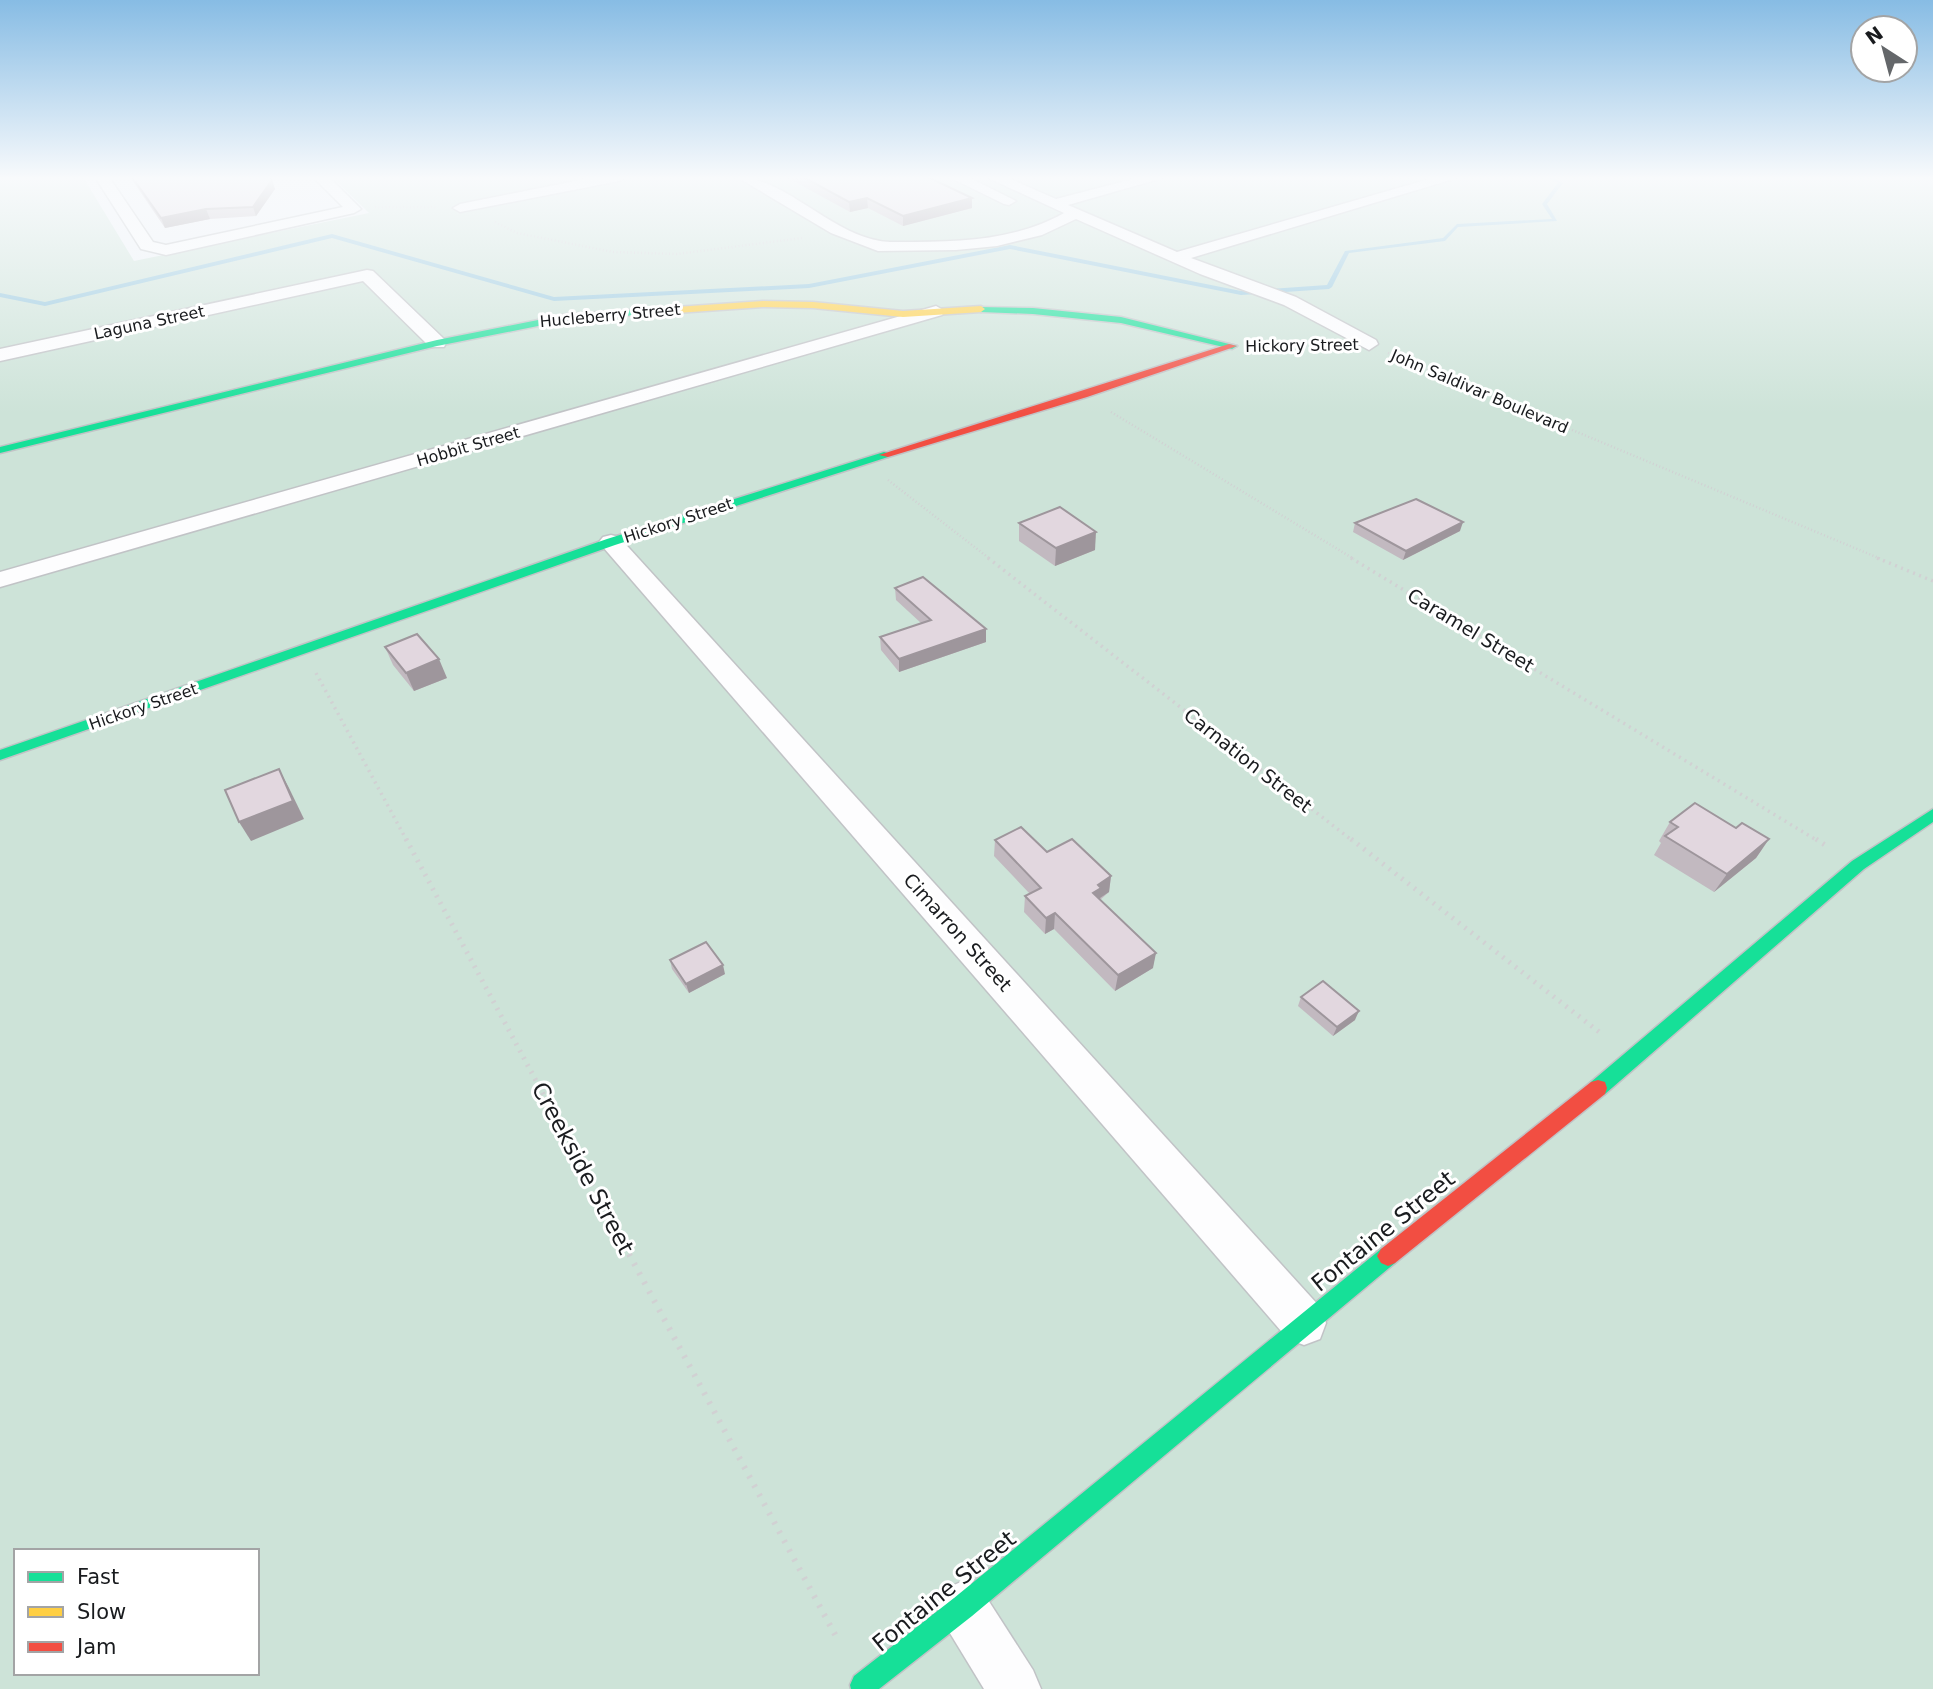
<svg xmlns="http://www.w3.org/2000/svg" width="1933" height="1689" viewBox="0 0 1933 1689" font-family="'DejaVu Sans',sans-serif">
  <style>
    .green { fill: #cde3d8; fill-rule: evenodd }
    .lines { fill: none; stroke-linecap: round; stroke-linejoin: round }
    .stream { fill: #95c7dd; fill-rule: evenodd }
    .street-casing { stroke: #c1c3c6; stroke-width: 3 }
    .fast-casing { stroke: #c1c3c6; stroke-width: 3 }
    .slow-casing { stroke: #c1c3c6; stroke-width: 3 }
    .jam-casing { stroke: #c1c3c6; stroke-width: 3 }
    .path-far3 { stroke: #d1d1d3; stroke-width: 2.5; stroke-dasharray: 1 2.5; stroke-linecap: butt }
    .path-far2 { stroke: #d1d1d3; stroke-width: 3.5; stroke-dasharray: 2 4.5; stroke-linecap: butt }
    .path-far1 { stroke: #d1d1d3; stroke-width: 5; stroke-dasharray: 2 6; stroke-linecap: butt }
    .path { stroke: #d1d1d3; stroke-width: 6; stroke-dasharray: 2.5 8; stroke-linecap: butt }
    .street { fill: #fdfdfe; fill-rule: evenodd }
    .fast { fill: #16e098; fill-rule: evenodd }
    .slow { fill: #ffcf43; fill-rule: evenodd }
    .jam { fill: #f24e42; fill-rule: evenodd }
    .wall { fill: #c2b9c0 }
    .shaded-wall { fill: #9e969c }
    .building { fill: #e2d7df; stroke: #9e969c; stroke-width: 2 }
    .labels { text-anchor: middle; stroke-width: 6; stroke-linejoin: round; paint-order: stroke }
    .far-street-label { font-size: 16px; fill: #191b1e; stroke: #fff }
    .street-label { font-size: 19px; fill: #191b1e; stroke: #fff }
    .near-street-label { font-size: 23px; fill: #191b1e; stroke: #fff }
  </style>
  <rect width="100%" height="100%" fill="#f0f3f8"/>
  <path class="green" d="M 0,177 L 83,177 L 134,261 L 369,213 L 332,177 L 1933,177 L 1933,1689 L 0,1689 ZM 16,1551 L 257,1551 L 257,1673 L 16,1673 Z"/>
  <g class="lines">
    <polygon class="stream" points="1545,177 1552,177 1563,183 1547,204 1557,221 1458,227 1445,241 1349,253 1332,287 1329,289 1241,295 1010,249 809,288 554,301 332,238 45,306 0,297 0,293 45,302 332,234 554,297 809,284 1010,245 1241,291 1327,285 1345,251 1443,238 1457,224 1552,219 1542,204 1558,183"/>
    <g class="street-casing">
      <g id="street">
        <polygon points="95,177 109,177 153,242 166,245 343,207 313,177 329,177 361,209 354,213 166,255 141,249"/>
        <polygon points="595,177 626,177 619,181 460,212 453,208 460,204"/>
        <path d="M 737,177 C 787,177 835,240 890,242 C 949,242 1011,243 1064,213 L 986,177 L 1006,177 L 1056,199 L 1141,177 L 1166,177 L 1068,205 L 1177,252 L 1436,177 L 1460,177 L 1191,258 L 1296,297 L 1376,340 L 1378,344 L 1369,350 L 1284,305 L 1200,274 L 1076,219 L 1042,235 L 997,246 L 956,250 L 878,251 L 831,233 Z"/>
        <polygon points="949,177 968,177 1016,201 1009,205 1004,204"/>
        <polygon points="367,270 373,271 444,339 446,343 444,347 430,347 363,281 0,361 0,349"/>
        <polygon points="936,306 945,311 942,315 0,587 0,572"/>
        <polygon points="611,535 619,537 1320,1307 1326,1323 1320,1339 1304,1345 1288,1339 603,547 599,542 603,537"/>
        <polygon points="963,1581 981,1589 1033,1670 1041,1689 984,1689 945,1625 937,1607 945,1589"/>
      </g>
    </g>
    <g class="fast-casing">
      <g id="fast">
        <polygon points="978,307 1033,308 1121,317 1237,346 1232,349 1121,323 1033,314 981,312 977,309"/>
        <polygon points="662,308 666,311 665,313 568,320 437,346 0,453 0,447 437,340 568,314"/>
        <polygon points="884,452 888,453 888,457 615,545 0,760 0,750 607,539"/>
        <polygon points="1933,809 1933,822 1864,869 1605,1094 1598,1096 1591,1094 1589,1088 1591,1082 1852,861"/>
        <polygon points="1388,1246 1395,1249 1399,1256 1395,1263 972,1616 879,1689 851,1689 850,1685 854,1676 954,1598 1381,1249"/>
      </g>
    </g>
    <g class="slow-casing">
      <polygon id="slow" points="763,301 813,302 903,311 981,306 985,309 981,312 903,317 813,308 763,307 662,314 658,311 662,308"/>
    </g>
    <g class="jam-casing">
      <g id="jam">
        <polygon points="1229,344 1237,346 1087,397 888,457 879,455"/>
        <polygon points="1598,1080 1605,1082 1607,1088 1605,1094 1395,1263 1388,1266 1381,1263 1377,1256 1381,1249 1591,1082"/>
      </g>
    </g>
    <g class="path-far3">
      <polyline points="375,207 436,207"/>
      <polyline points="495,222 517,233 613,252 677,254 802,238"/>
      <polyline points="1257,346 1322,345"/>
      <polyline points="1388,353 1881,559"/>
      <polyline points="1111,412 1354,559"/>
      <polyline points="888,480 990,559"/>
    </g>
    <g class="path-far2">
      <polyline points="988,558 1353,841"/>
      <polyline points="1351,558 1818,841"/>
      <polyline points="1877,558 1933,581"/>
      <polyline points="316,673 407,841"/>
    </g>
    <g class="path-far1">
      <polyline points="406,839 605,1209"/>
      <polyline points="1351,839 1603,1035"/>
      <polyline points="1816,839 1828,847"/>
    </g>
    <polyline class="path" points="604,1208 839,1642"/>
    <use href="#street" class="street"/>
    <use href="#fast" class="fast"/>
    <use href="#slow" class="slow"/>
    <use href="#jam" class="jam"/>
  </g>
  <g class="wall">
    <polygon points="130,177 269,177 275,189 256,216 210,219 165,228"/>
    <polygon points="786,177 928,177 972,198 972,208 903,226 868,208 850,212"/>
    <polygon points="1019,523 1095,550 1055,566 1019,541"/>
    <polygon points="1355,523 1460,531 1403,560 1353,532"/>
    <polygon points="895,588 986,642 899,672 881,650 880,637 921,623 896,600"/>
    <polygon points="385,647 447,678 414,691 393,665"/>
    <polygon points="1670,822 1736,828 1769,839 1756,858 1714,892 1654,855 1661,843 1659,841"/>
    <polygon points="995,840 1047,852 1111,876 1109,892 1100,900 1153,968 1115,991 1054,929 1045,934 1024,912 1025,896 1030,894 994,856"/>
    <polygon points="670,960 725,974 689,993 672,969"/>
    <polygon points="1301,997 1355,1020 1333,1036 1298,1006"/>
  </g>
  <g class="shaded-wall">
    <polygon points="272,180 275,189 256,216 253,207"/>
    <polygon points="867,198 868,208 850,212 849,202"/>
    <polygon points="972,198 972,208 903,226 903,216"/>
    <polygon points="206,209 210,219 165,228 161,218"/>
    <polygon points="1463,522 1460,531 1403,560 1406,551"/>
    <polygon points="1096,532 1095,550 1055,566 1056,548"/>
    <polygon points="986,629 986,642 899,672 899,659"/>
    <polygon points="439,659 447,678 414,691 406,673"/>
    <polygon points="279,769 289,788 304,819 251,841 239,822"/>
    <polygon points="1769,839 1756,858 1714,892 1727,874"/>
    <polygon points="1111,876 1109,892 1100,898 1099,905 1093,893 1098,885"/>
    <polygon points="1055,913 1054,929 1045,934 1046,918"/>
    <polygon points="1156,953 1153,968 1115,991 1118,975"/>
    <polygon points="723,965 725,974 689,993 686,984"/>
    <polygon points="1359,1011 1355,1020 1333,1036 1337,1027"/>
  </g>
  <g class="building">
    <polygon points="132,177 269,177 272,180 253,207 206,209 161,218"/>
    <polygon points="803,177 928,177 972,198 903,216 867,198 849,202"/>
    <polygon points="1416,499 1463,522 1406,551 1355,523"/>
    <polygon points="1060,507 1096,532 1056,548 1019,523"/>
    <polygon points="923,577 986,629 899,659 880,637 931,620 895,588"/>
    <polygon points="417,634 439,659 406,673 385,647"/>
    <polygon points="279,769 293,801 239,822 225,790"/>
    <polygon points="1695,803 1736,828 1742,823 1769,839 1727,874 1665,836 1678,827 1670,822"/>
    <polygon points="1021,827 1047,852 1072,839 1111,876 1098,885 1101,888 1093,893 1156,953 1118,975 1055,913 1046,918 1025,896 1041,888 995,840"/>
    <polygon points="706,942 723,965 686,984 670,960"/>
    <polygon points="1323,981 1359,1011 1337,1027 1301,997"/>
  </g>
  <linearGradient id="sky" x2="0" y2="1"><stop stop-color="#87bce4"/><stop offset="0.43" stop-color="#f8fafc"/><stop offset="1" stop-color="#f8fafc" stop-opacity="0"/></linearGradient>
  <rect width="1933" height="414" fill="url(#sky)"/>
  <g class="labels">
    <g class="far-street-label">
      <text transform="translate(610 315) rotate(-5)" y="6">Hucleberry Street</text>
      <text transform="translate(149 322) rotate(-12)" y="6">Laguna Street</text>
      <text transform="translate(1302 345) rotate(-1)" y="6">Hickory Street</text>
      <text transform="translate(1480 391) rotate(23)" y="6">John Saldivar Boulevard</text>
      <text transform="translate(468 446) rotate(-16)" y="6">Hobbit Street</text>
      <text transform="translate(678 520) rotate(-18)" y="6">Hickory Street</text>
      <text transform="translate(143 706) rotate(-19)" y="6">Hickory Street</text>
    </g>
    <g class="street-label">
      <text transform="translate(1471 630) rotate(31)" y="7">Caramel Street</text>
      <text transform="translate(1248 760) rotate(38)" y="7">Carnation Street</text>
      <text transform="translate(958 932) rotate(48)" y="7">Cimarron Street</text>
    </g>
    <g class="near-street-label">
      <text transform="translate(583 1168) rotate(62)" y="8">Creekside Street</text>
      <text transform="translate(1383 1231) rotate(-39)" y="8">Fontaine Street</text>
      <text transform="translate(944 1591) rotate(-39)" y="8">Fontaine Street</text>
    </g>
  </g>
  <rect x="14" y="1549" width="245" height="126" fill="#ffffff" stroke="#a3a4a5" stroke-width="2"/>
  <rect x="28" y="1572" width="35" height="10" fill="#16e098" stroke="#a3a4a5" stroke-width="2"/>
  <text x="77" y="1584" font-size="21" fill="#191b1e">Fast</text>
  <rect x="28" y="1607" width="35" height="10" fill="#ffcf43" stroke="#a3a4a5" stroke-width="2"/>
  <text x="77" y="1619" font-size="21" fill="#191b1e">Slow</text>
  <rect x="28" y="1642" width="35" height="10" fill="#f24e42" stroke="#a3a4a5" stroke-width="2"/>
  <text x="77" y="1654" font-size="21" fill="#191b1e">Jam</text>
  <g transform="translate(1884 49) rotate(324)"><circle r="33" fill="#ffffff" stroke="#a3a4a5" stroke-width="2"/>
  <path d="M0-5L12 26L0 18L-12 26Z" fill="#64676a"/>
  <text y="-10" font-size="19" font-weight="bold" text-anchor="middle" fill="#191b1e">N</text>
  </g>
</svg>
